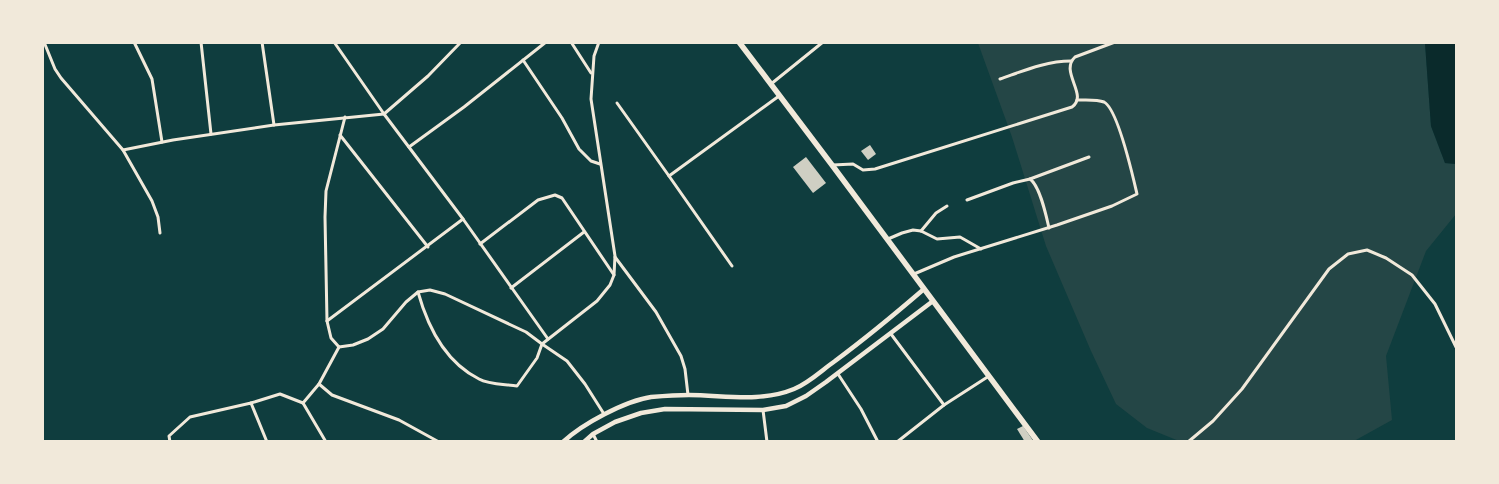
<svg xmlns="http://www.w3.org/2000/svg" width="1499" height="484" viewBox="0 0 1499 484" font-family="'Asap Condensed',sans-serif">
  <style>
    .green { fill: #244646 }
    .water { fill: #0a2a2b }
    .building { fill: #cfcfc3 }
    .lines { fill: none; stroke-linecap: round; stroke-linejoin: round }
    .minor { stroke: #f1e9da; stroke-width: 3 }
    .secondary { stroke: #f1e9da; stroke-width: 4.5 }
    .trunk { stroke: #f1e9da; stroke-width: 5.5 }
  </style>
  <rect width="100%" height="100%" fill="#0f3d3e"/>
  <polygon class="green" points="978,43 1425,43 1431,126 1445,163 1456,164 1456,214 1426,251 1386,356 1392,420 1354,441 1179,441 1147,428 1116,404 1091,351 1046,246 1012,137"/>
  <polygon class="water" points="1425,43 1456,43 1456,164 1445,163 1431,126"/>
  <g class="building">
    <polygon points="870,145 876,154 868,160 861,151"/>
    <polygon points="806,157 826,183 813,193 793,167"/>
    <polygon points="1023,426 1034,442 1025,442 1017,429"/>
  </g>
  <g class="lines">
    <g class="minor">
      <polyline points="44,42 55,69 61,78 123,150 152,201 158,217 160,233"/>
      <polyline points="134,42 152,79 162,142"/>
      <polyline points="201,42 211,134"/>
      <polyline points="262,42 274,125"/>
      <polyline points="334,42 384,114 463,219 548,339"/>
      <polyline points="571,42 591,73"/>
      <polyline points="523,60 562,118 579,149 591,161 600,164"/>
      <path d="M 1000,79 C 1023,71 1046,61 1071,61"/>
      <polyline points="771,84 823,42"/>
      <polyline points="617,103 669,176"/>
      <polyline points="340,135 428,247"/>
      <polyline points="409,147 464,107 546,42"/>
      <polyline points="123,150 173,140 274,125 384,114 428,76 461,42"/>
      <path d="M 833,165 L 853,164 L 863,170 L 875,169 L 1072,107 C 1089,95 1059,72 1075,57 L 1115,42"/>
      <polyline points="1030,179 1089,157"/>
      <path d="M 967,200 L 1013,183 L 1030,179 C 1040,186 1046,215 1049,228"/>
      <polyline points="921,231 936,213 947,206"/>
      <polyline points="888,239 902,233 913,230 921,231 937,239 960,237 981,249"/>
      <polyline points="480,244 538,200 555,195 562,198 614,275"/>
      <polyline points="615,257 656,312 681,356 685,369 688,395"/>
      <polyline points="732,266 669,176 779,96"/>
      <path d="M 914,274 L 954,257 L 1057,225 L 1112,206 L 1137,194 C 1133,177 1118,109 1104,102 C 1097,99 1084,100 1077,100"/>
      <polyline points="511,288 584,232"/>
      <path d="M 418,292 C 428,328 445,362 479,379 C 489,385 506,384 517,386 L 537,358 L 542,344 L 597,301 L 610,285 L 614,275 L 615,256 L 591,99 L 594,56 L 599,42"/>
      <polyline points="327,321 463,219"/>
      <polyline points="891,334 944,405"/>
      <polyline points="339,347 353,345 368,339 383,329 406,302 418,292 430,290 445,294 526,332 542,344 567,361 585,384 604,414"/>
      <polyline points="339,347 331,338 327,321 325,217 326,191 345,117"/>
      <polyline points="838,374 861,409 878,442"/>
      <polyline points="319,384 332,395 399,420 439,442"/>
      <polyline points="251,403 280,394 303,403 319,384 339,347"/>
      <polyline points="303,403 326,442"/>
      <polyline points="763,410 767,442"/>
      <polyline points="593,434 597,442"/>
      <polyline points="170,442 169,436 190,417 251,403 267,442"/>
      <polyline points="897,442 944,405 989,376"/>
      <polyline points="1188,442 1213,421 1242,389 1329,269 1348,254 1367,250 1386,258 1412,275 1435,304 1456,347"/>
    </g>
    <g class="secondary">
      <path d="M 563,442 C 582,424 625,401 651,397 C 663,396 676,395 689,395 C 724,395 760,403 794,389 C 809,383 822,370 835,361 C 866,338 895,314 924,289"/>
      <polyline points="584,442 593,434 615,422 641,413 665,409 763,410 786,406 806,396 826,382 933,301"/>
    </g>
    <polyline class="trunk" points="739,42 832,165 1038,442"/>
  </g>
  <rect width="1499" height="484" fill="none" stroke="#f1e9da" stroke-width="88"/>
</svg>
